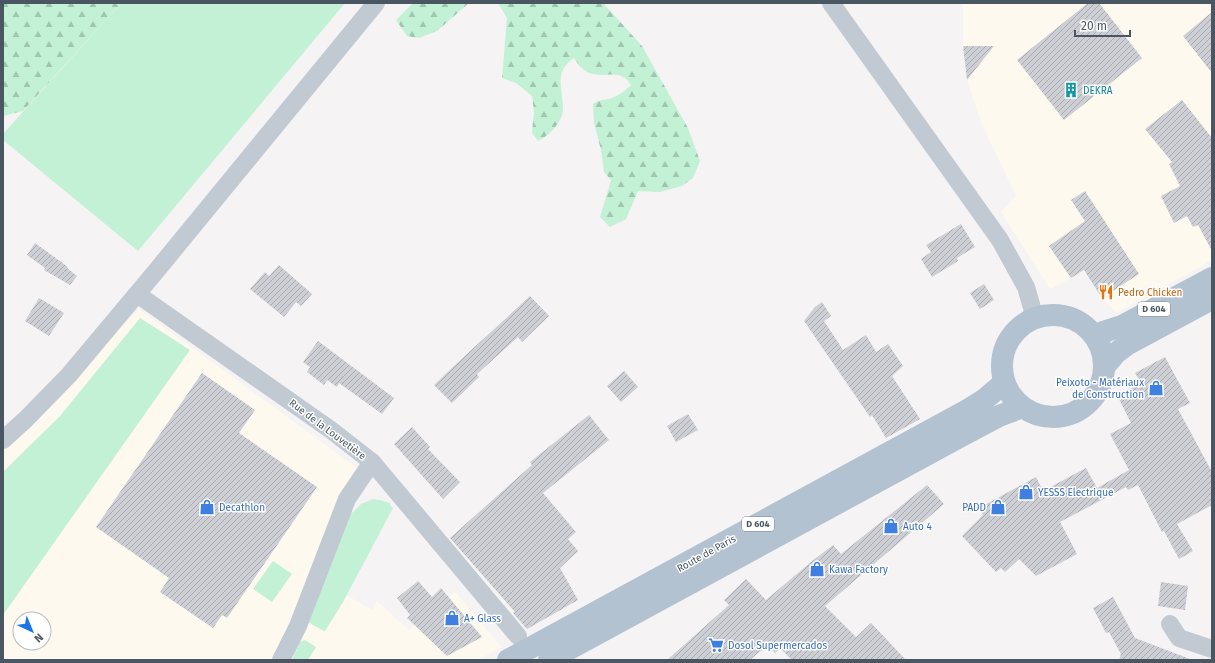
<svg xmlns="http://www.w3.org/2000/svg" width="1215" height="663" viewBox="0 0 1215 663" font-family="'Fira Sans',sans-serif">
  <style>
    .commercial { fill: #fdf9ef; fill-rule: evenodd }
    .green { fill: #c3f1d5 }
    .forest { fill: url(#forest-firs) }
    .building { fill: url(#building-hatch) }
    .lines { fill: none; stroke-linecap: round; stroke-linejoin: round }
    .minor { stroke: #c1cad2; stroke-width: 18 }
    .major { stroke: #b3c2d1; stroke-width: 22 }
    .labels { text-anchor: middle; stroke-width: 3; stroke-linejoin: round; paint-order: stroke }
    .shield { fill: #fff; stroke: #808990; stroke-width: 1 }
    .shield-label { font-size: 9px; font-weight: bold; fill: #4a5661 }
    .culture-label { font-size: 10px; fill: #0d838f; stroke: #fff; text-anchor: start }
    .food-label { font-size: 10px; fill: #c56008; stroke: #fff; text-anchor: start }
    .shop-label { font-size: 10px; fill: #366cbe; stroke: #fff; text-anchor: start }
    .street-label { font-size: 10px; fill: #4a5661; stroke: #fff }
  </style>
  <defs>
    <pattern id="forest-firs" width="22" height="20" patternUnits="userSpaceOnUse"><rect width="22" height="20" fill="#c3f1d5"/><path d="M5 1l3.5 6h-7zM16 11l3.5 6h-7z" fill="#a0c6b0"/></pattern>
    <pattern id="building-hatch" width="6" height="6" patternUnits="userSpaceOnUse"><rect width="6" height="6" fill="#cdcfd5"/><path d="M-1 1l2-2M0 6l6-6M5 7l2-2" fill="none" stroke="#a8abb0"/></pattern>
  </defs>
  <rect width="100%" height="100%" fill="#f5f3f3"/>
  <g class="commercial">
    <polygon points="963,3 1212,3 1212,260 1117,313 1102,298 1084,271 1071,278 1050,289 1001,212 1016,196 981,122 967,80 963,46"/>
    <path d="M 139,309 L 364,473 L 347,499 L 346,595 L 372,610 L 377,601 L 409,630 L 455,592 L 502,647 L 478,660 L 3,660 L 3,444 ZM 20,619 L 44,619 L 44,643 L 20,643 Z"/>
  </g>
  <g class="green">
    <polygon points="121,3 345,3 138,251 3,140 3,134"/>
    <polygon points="140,318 190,350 3,615 3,472 60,416"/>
    <polygon points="373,499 380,500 390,503 390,505 393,508 343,602 325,631 324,631 311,624 309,622 350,512 352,513 361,504"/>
    <polygon points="273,561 292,574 272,602 253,589"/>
    <polygon points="305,640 316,647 308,660 292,660 300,642"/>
  </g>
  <g class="forest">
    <polygon points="3,3 121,3 23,111 3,116"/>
    <polygon points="413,3 469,3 437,31 419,38 407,36 396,20"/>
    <path d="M 498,3 L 603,3 L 642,46 L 688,128 L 700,161 L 693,178 L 682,186 L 660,192 L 638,191 L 626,219 L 610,227 L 600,217 L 611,180 L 604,172 L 601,150 L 594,123 L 593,104 C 598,100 603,100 609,99 C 618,96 624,92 631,85 C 621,67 604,79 590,73 C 582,70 578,64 574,58 C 553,72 563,89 563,108 C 563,122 550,135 538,141 L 532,133 L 534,111 L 532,96 L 516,83 L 502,78 L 507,18 Z"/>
  </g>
  <g class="building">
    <polygon points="1088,3 1099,3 1142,58 1064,120 1017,60"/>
    <polygon points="1212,12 1212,73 1183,36"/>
    <polygon points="963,46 994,46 967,80"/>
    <polygon points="1182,100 1212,138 1212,251 1198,225 1193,227 1187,216 1174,223 1161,196 1180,186 1169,164 1172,162 1145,129"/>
    <polygon points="1085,191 1139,274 1102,298 1084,270 1071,278 1049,246 1085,221 1071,200"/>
    <polygon points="961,224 975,247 957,258 958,261 932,277 921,259 931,252 926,245"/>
    <polygon points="35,243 68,267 67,268 77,276 70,285 44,270 45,268 27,255"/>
    <polygon points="279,265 312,294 301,306 296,302 284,317 250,289 265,272 269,276"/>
    <polygon points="984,284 994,300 980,309 970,293"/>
    <polygon points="530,296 549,316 522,342 518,337 477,374 479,377 452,403 434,385 456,364"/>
    <polygon points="39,298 64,313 49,336 25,321"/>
    <polygon points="822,302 831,316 824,321 843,350 866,335 876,352 888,344 903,366 892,376 920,419 886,438 872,415 870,417 804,321 815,307"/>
    <polygon points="318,341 394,398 382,414 339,383 337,387 327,380 324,385 307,372 310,367 303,362"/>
    <polygon points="1165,357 1190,403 1178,409 1212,472 1212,505 1177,524 1193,551 1179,559 1164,531 1162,532 1138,485 1128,490 1126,487 1060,522 1077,554 1036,576 1019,559 1005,572 1001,568 996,572 962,536 983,515 979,508 1036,477 1043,491 1086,468 1097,488 1129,470 1110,434 1131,423 1117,395 1141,383 1135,373"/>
    <polygon points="624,371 638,387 621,402 607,386"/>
    <polygon points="202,373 255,410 239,433 317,487 227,618 222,615 213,628 160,592 169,578 96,527"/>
    <polygon points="688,414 698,430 676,442 667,426"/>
    <polygon points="589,415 609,440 543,493 576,532 568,539 578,551 560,568 578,600 527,629 513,613 515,612 450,538 532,465 530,462"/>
    <polygon points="412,427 430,447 428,449 460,482 443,499 394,444"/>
    <polygon points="927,485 944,504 825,606 856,637 871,623 906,660 792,660 780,648 775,653 767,645 750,660 667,660 729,605 724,600 746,579 766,600 811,562 833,545 841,554"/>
    <polygon points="418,581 432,597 441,588 482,637 447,656 407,618 410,615 397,598"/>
    <polygon points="1161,582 1188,586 1185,610 1158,606"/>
    <polygon points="1113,597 1135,638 1190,659 1189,660 1119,660 1121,654 1109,632 1106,633 1093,608"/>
  </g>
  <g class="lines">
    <g class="minor">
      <polyline points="831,3 1000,240 1026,287 1035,318"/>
      <polyline points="137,294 331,430 372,462 518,636"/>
      <polyline points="3,440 26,419 69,375 157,270 376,3"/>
      <polyline points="1170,624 1179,638 1212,649"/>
      <polyline points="281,660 298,626 347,499 372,462"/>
    </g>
    <g class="major">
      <circle cx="1053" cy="366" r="51"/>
      <polyline points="1094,335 1122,326 1212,278"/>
      <polyline points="1105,366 1116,353 1128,344 1212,299"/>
      <polyline points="508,660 964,412 985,399 1004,383"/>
      <polyline points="549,660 963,435 999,416 1022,407"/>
    </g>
  </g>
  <defs>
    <g id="building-bare" transform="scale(1.2)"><path d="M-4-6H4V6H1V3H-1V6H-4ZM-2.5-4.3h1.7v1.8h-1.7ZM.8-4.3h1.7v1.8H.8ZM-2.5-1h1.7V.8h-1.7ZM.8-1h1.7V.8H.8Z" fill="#0f9aa8" stroke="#fff" stroke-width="2.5" paint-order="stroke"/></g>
    <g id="restaurant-bare" transform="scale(1.2)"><path d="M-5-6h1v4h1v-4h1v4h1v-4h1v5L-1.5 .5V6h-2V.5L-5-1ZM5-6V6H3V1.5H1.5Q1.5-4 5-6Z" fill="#e8710a" stroke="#fff" stroke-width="2.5" paint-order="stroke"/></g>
    <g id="shop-bare" transform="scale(1.2)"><path d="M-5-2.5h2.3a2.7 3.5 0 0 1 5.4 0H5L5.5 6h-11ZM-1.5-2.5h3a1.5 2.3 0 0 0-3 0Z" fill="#3f7fe0" stroke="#fff" stroke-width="2.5" paint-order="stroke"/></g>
    <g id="supermarket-bare" transform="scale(1.2)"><path d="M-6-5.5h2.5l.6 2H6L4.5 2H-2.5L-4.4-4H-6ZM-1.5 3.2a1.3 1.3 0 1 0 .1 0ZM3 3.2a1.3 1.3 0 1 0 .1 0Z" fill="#3f7fe0" stroke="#fff" stroke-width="2.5" paint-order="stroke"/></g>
  </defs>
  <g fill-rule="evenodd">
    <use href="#building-bare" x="1071" y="90"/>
    <use href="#restaurant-bare" x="1106" y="292"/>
    <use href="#shop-bare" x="1156" y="388"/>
    <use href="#shop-bare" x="1026" y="492"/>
    <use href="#shop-bare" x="207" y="507"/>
    <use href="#shop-bare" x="998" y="507"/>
    <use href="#shop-bare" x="891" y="526"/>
    <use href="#shop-bare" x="817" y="569"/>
    <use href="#shop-bare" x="452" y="618"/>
    <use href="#supermarket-bare" x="716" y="645"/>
  </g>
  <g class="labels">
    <g class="shield">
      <rect x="1138" y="302" width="32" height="14" rx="3"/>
      <rect x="742" y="517" width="32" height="14" rx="3"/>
    </g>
    <g class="shield-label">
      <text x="1154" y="312">D 604</text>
      <text x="758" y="527">D 604</text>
    </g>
    <g class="culture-label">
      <text x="1083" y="94">DEKRA</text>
    </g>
    <g class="food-label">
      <text x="1118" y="296">Pedro Chicken</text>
    </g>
    <g class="shop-label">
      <text x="1144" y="386" text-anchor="end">Peixoto - Matériaux<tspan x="1144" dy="12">de Construction</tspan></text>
      <text x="1038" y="496">YESSS Electrique</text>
      <text x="219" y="511">Decathlon</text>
      <text x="986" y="511" text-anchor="end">PADD</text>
      <text x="903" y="530">Auto 4</text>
      <text x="829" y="573">Kawa Factory</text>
      <text x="464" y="622">A+ Glass</text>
      <text x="728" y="649">Dosol Supermercados</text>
    </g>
    <g class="street-label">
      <text transform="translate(328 429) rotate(37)" y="4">Rue de la Louvetière</text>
      <text transform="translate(706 553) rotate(-29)" y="4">Route de Paris</text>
    </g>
  </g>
  <rect width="1215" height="663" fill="none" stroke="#4a5661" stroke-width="8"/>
  <g transform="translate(32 631) rotate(136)"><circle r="19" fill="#ffffff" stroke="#b7bbc0"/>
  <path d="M0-3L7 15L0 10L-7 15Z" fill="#1a73e8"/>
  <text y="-6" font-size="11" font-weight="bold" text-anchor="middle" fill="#4a5661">N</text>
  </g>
  <path d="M1075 30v6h55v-6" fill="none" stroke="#4a5661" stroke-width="2"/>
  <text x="1081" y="30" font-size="12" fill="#4a5661" stroke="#ffffff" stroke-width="3" paint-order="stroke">20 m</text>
</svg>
